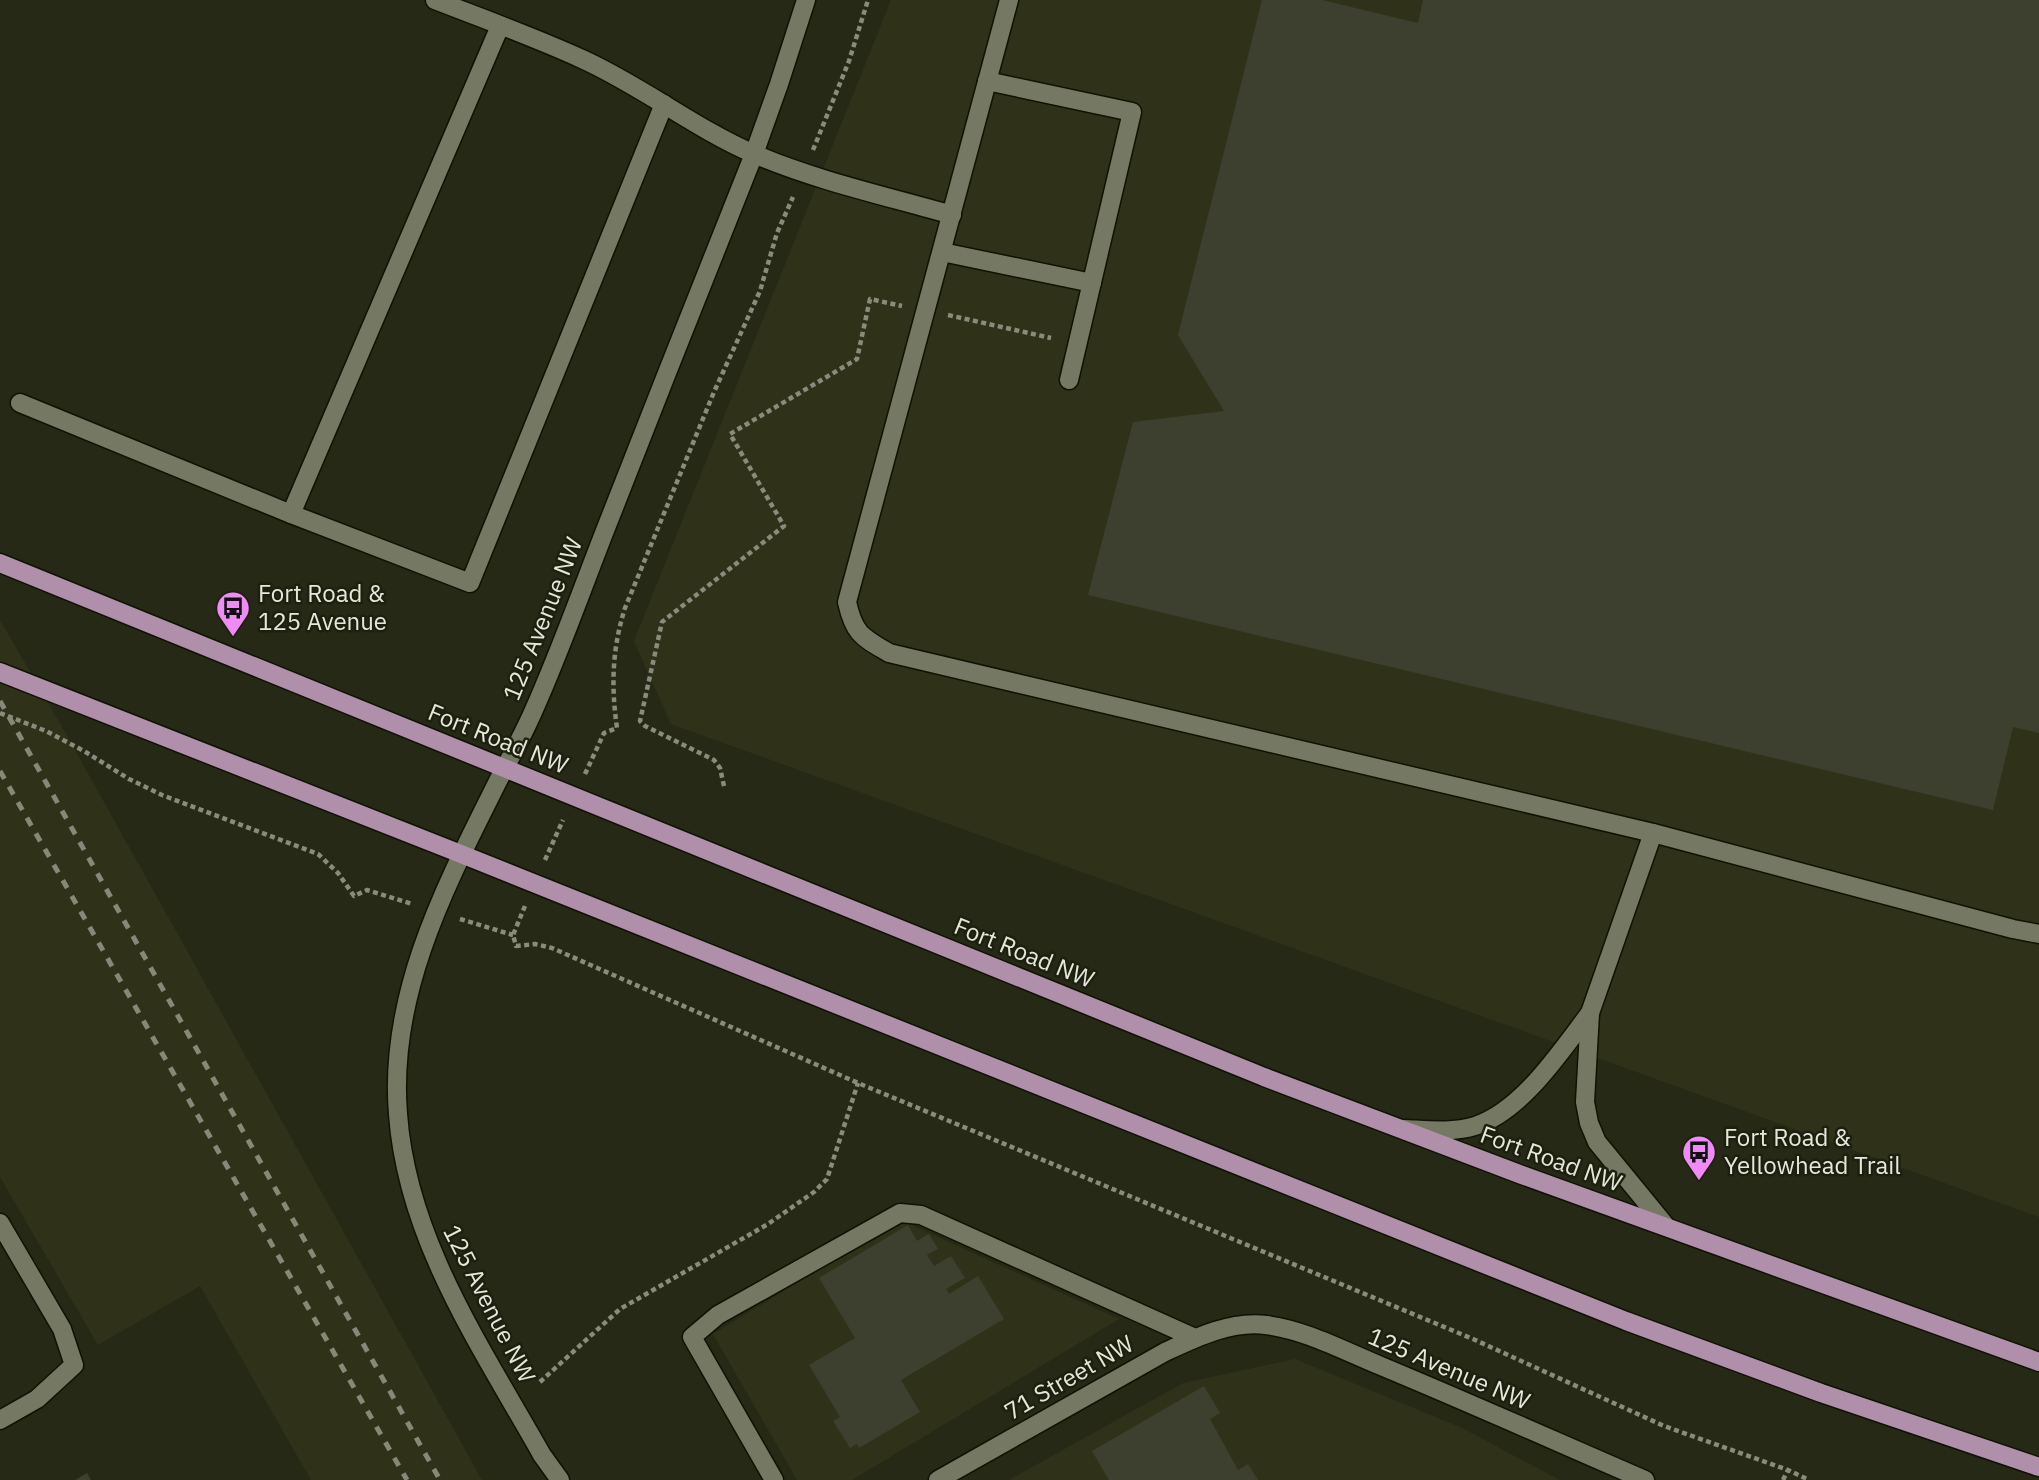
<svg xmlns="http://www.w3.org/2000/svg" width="2039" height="1480" viewBox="0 0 2039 1480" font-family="'IBM Plex Sans',sans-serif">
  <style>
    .built { fill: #2f3219 }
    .building { fill: #3d402e }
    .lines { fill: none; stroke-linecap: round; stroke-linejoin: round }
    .minor-casing { stroke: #101203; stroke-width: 21 }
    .major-casing { stroke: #101203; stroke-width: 21 }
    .path { stroke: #898b7c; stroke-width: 4.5; stroke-dasharray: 5 3.5; stroke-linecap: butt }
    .minor { stroke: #757964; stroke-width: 18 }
    .major { stroke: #af8faa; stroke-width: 18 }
    .rail { stroke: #868878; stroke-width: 5; stroke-dasharray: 9 9; stroke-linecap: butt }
    .labels { text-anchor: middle; stroke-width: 5; stroke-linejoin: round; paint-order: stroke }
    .poi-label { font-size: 24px; fill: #e5e7db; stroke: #1d200e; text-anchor: start }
    .street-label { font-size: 24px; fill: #e5e7db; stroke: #1d200e }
  </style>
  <rect width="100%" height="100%" fill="#272917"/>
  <g class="built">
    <polygon points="891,0 2039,0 2039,1217 671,724 634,641"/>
    <polygon points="0,620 61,725 482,1480 311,1480 200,1286 98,1345 0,1177"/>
    <polygon points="900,1220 1119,1319 852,1480 797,1480 713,1334"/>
    <polygon points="1295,1359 1462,1428 1560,1480 1009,1480 1183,1383"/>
  </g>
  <g class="building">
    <polygon points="1262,0 1322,0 1418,23 1423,0 2039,0 2039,733 2013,727 1993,810 1088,595 1133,422 1224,411 1178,335"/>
    <polygon points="908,1225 917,1241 929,1234 938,1249 927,1255 934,1266 951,1256 965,1278 946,1289 949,1294 978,1276 1004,1319 901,1380 920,1412 859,1448 857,1444 850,1448 833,1421 840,1417 809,1365 855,1338 819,1278"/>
    <polygon points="1204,1386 1220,1413 1210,1419 1238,1470 1248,1464 1258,1480 1109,1480 1092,1451"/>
    <polygon points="87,1473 91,1480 75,1480"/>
  </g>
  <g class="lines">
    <g class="minor-casing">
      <g id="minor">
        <path d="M 435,0 C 484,19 534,37 582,59 C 642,86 694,128 754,154 C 817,181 886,196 952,215"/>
        <path d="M 1009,0 L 847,602 C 854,634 862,637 889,653 L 1653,833 L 2013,929 L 2039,934"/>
        <polyline points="987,81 1132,112 1069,380"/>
        <polyline points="942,252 1092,283"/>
        <polyline points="20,403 291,514 470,583 664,104"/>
        <polyline points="291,514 500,26"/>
        <polyline points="1653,833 1590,1013 1585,1102 1589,1123 1597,1142 1665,1225"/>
        <path d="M 1405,1129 C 1427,1130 1453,1133 1475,1126 C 1522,1111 1561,1051 1590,1013"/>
        <polyline points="0,1223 62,1329 74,1365 37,1399 0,1420"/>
        <path d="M 560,1480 L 542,1455 C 482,1348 407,1240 398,1114 C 388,994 446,885 498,781 C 510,758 523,735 533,712 C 560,652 582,589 606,528 C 655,403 704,279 754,154 L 779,84 L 806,0"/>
        <polyline points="774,1480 692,1337 718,1315 900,1213 921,1215 1195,1338"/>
        <path d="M 938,1480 L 1165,1352 C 1195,1338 1232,1320 1266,1325 C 1306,1330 1344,1351 1381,1366 C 1470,1403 1557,1442 1645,1480"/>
      </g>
    </g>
    <g class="major-casing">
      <g id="major">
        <polyline points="0,563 1264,1077 1522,1175 2039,1362"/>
        <polyline points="0,672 461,854 1626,1321 1821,1393 2039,1467"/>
      </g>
    </g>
    <g class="path">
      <polyline points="813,150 849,61 868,0"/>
      <polyline points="948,315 1051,338"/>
      <polyline points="0,713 46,731 84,751 129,779 162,795 318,854 338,873 354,896 367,890 412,904"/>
      <path d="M 585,774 L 604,733 L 617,728 C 611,686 612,649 625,608 L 714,392 L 760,291 L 777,233 L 793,197"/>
      <polyline points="724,786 720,768 714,760 645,726 640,721 662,622 784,526 730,434 857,359 870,299 902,306"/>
      <polyline points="545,860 563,820"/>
      <polyline points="525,906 513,935 516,946 535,944 552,948 858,1083 1473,1339 1664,1426 1788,1470 1809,1480"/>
      <polyline points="460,919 513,935"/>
      <polyline points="540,1382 620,1309 768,1224 814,1192 827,1179 858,1083"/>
      <polyline points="1783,1480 1788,1470"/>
    </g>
    <use href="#minor" class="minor"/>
    <use href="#major" class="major"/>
    <g class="rail">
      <polyline points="0,701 440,1480"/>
      <polyline points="0,771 407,1480"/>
    </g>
  </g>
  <defs>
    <g id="bus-pin" transform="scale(1.75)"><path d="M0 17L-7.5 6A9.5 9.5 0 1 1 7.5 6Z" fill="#ef8bf6" stroke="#1d200e"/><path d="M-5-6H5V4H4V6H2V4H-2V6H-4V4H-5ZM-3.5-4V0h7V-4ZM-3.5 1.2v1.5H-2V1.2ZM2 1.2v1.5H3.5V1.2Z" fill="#111"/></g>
  </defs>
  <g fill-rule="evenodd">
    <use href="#bus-pin" x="233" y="608"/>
    <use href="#bus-pin" x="1699" y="1152"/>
  </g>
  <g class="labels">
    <g class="poi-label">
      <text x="258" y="602">Fort Road &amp;<tspan x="258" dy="28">125 Avenue</tspan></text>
      <text x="1724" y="1146">Fort Road &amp;<tspan x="1724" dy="28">Yellowhead Trail</tspan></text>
    </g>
    <g class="street-label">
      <text transform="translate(543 619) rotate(-68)" y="8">125 Avenue NW</text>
      <text transform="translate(498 739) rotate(22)" y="8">Fort Road NW</text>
      <text transform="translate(1024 953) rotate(22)" y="8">Fort Road NW</text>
      <text transform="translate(1551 1159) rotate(20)" y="8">Fort Road NW</text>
      <text transform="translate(489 1304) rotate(63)" y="8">125 Avenue NW</text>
      <text transform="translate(1449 1369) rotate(23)" y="8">125 Avenue NW</text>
      <text transform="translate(1069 1378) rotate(-30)" y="8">71 Street NW</text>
    </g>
  </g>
</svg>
